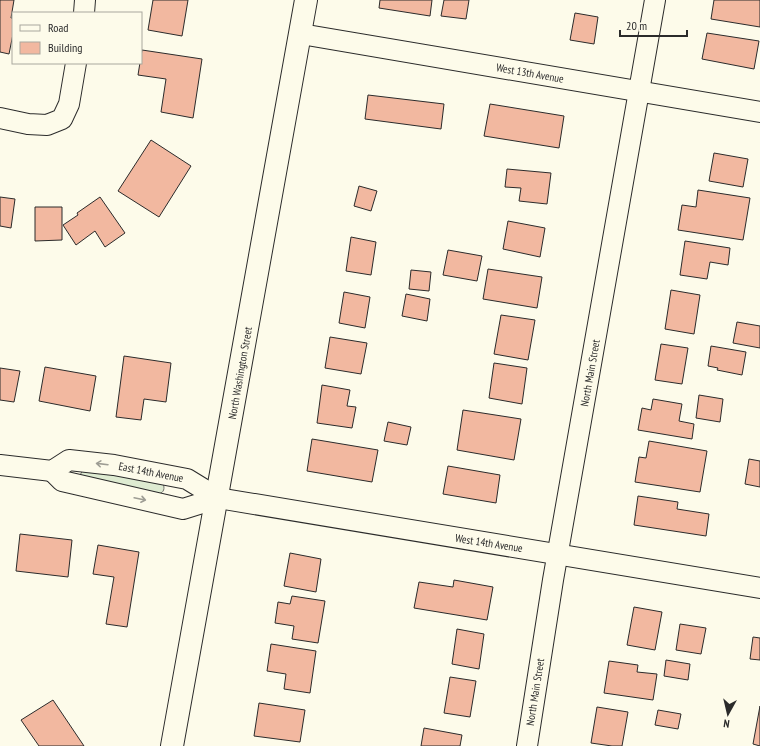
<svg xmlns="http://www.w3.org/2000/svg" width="760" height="746" viewBox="0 0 760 746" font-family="'PT Sans Narrow',sans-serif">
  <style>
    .green { fill: #deebd1; stroke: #74746e }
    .building { fill: #f2b8a0; stroke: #2b2b2b }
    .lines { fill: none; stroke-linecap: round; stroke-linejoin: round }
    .minor-casing { stroke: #2b2b2b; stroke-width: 22 }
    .secondary-casing { stroke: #2b2b2b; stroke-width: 24 }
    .minor { stroke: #fdfbea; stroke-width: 20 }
    .secondary { stroke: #fdfbea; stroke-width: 22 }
    .oneway { stroke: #9e9d94 }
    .labels { text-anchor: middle; stroke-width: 3; stroke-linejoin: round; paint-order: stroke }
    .street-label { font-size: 11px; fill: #2b2b2b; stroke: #fdfbea }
  </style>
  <rect width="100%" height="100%" fill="#fdfbea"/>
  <path class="green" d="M 83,470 L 163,483 C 165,489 164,492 159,494 L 80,477 L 80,475 Z"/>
  <g class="building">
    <polygon points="0,0 14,0 11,18 13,18 13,34 9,54 0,52"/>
    <polygon points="153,0 188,0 182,36 148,30"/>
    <polygon points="380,0 432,0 430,16 379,8"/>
    <polygon points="444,0 469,0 466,19 441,16"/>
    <polygon points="714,0 760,0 760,27 711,19"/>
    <polygon points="575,13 598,17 594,44 570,40"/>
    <polygon points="707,33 759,41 754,69 702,59"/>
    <polygon points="142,50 202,59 193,118 161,112 166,79 138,75"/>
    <polygon points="368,95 444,104 441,129 365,119"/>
    <polygon points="490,104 564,116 559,148 484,136"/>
    <polygon points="151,140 191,166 159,217 118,191"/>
    <polygon points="714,153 748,159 743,187 709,181"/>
    <polygon points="507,169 551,173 547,204 519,201 521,188 505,187"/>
    <polygon points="359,186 377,191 371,211 354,206"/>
    <polygon points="698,190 750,198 743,240 678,230 682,205 696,207"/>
    <polygon points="0,197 15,199 11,228 0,226"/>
    <polygon points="100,197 125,233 105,247 95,231 76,245 63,225 78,215 77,213"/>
    <polygon points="35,207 62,207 62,240 35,241"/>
    <polygon points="508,221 545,228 540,257 503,249"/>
    <polygon points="351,237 376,242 371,275 346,271"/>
    <polygon points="685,241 730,248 728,265 710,262 707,279 680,275"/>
    <polygon points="448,250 482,256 477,281 443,275"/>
    <polygon points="488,269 542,277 537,308 483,299"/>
    <polygon points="411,270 431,272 429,291 409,289"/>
    <polygon points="671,290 700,295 694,334 665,329"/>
    <polygon points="344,292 370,297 365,328 339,323"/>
    <polygon points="406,294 430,299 427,321 402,316"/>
    <polygon points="501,315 535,320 528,360 494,354"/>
    <polygon points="737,322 760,326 760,348 733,343"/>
    <polygon points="330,337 367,343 361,374 325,368"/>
    <polygon points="661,344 688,348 682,384 655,380"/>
    <polygon points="711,346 746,352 742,375 717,370 718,368 708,366"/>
    <polygon points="124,356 171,363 166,402 144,399 141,420 116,417"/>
    <polygon points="494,363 527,368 522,404 489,398"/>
    <polygon points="45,367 96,376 90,411 39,401"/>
    <polygon points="0,368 20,371 14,402 0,400"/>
    <polygon points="322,385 350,390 347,406 356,407 352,428 317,423"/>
    <polygon points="699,395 723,399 720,422 696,418"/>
    <polygon points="653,399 682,404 679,421 694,424 692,439 638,430 642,408 651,410"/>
    <polygon points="463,410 521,419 514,460 457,450"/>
    <polygon points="388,422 411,427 407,445 384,441"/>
    <polygon points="312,439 378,450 372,482 307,471"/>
    <polygon points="649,441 707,451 700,492 635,482 639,457 646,458"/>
    <polygon points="749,459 760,461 760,487 745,484"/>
    <polygon points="448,466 500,475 496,503 443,494"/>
    <polygon points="638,496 678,502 677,509 709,514 706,536 634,525"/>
    <polygon points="20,534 72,540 68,577 16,571"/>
    <polygon points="98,545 139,552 127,627 106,624 114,577 93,574"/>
    <polygon points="290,553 321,559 316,592 284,586"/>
    <polygon points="454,580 493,587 487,620 414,608 419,582 453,587"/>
    <polygon points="292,596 325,601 318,643 292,639 294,626 275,623 278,602 290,604"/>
    <polygon points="634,607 662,612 655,650 627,645"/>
    <polygon points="680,624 706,628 701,654 676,650"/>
    <polygon points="457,629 484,634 479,669 452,664"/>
    <polygon points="753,637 760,638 760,660 750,659"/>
    <polygon points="271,644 316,651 310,693 284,689 286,674 267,671"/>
    <polygon points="666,660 690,664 688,680 664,676"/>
    <polygon points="609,661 638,665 637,672 657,674 653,700 604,693"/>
    <polygon points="450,677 476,681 470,717 444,713"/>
    <polygon points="53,700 84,746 39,746 21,720"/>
    <polygon points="259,703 305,710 300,742 254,736"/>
    <polygon points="760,706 760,746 753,744"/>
    <polygon points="597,707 628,712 622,746 612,746 591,743"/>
    <polygon points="658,710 681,714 678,729 655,725"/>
    <polygon points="424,728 462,735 460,746 421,746"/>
  </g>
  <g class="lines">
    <g class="minor-casing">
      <g id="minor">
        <polyline points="84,13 85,0"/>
        <polyline points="301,34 760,112"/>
        <polyline points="0,118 28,124 47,125 62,119 69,104 76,63"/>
        <polyline points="0,465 52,471 69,460 114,465 187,479 218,498 760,588"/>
        <polyline points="52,471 62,481 183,509 218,498"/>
        <polyline points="527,746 553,580 655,0"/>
      </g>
    </g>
    <g class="secondary-casing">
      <polyline id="secondary" points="172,746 306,0"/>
    </g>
    <use href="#minor" class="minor"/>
    <use href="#secondary" class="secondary"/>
  </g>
  <defs><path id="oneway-shaft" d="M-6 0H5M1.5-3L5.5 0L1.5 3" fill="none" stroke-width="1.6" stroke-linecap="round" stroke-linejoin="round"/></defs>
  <g class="oneway">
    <use href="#oneway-shaft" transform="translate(102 464) rotate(-173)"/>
    <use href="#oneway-shaft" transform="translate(140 499) rotate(12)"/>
  </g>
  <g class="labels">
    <g class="street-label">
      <text transform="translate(530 73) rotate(10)" y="4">West 13th Avenue</text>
      <text transform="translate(240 373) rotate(-80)" y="4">North Washington Street</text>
      <text transform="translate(590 373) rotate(-80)" y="4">North Main Street</text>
      <text transform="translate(151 472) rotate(11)" y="4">East 14th Avenue</text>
      <text transform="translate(489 543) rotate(9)" y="4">West 14th Avenue</text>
      <text transform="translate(535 692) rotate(-81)" y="4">North Main Street</text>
    </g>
  </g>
  <rect x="12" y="12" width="130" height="52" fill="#fdfbea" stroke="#a9a89e"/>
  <rect x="20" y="25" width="20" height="6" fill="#fdfbea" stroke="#a9a89e"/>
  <text x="48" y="32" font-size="12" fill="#2b2b2b">Road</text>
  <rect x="20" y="42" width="20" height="12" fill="#f2b8a0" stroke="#a9a89e"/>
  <text x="48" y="52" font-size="12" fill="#2b2b2b">Building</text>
  <g transform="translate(728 714) rotate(188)" stroke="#fdfbea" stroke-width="3" paint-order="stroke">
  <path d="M0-3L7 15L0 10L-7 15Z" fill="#2b2b2b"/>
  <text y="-6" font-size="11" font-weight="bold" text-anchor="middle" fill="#2b2b2b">N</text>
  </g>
  <path d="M620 30v6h67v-6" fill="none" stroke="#2b2b2b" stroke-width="2"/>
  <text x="626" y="30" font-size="12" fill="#2b2b2b" stroke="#fdfbea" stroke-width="3" paint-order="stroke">20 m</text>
</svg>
